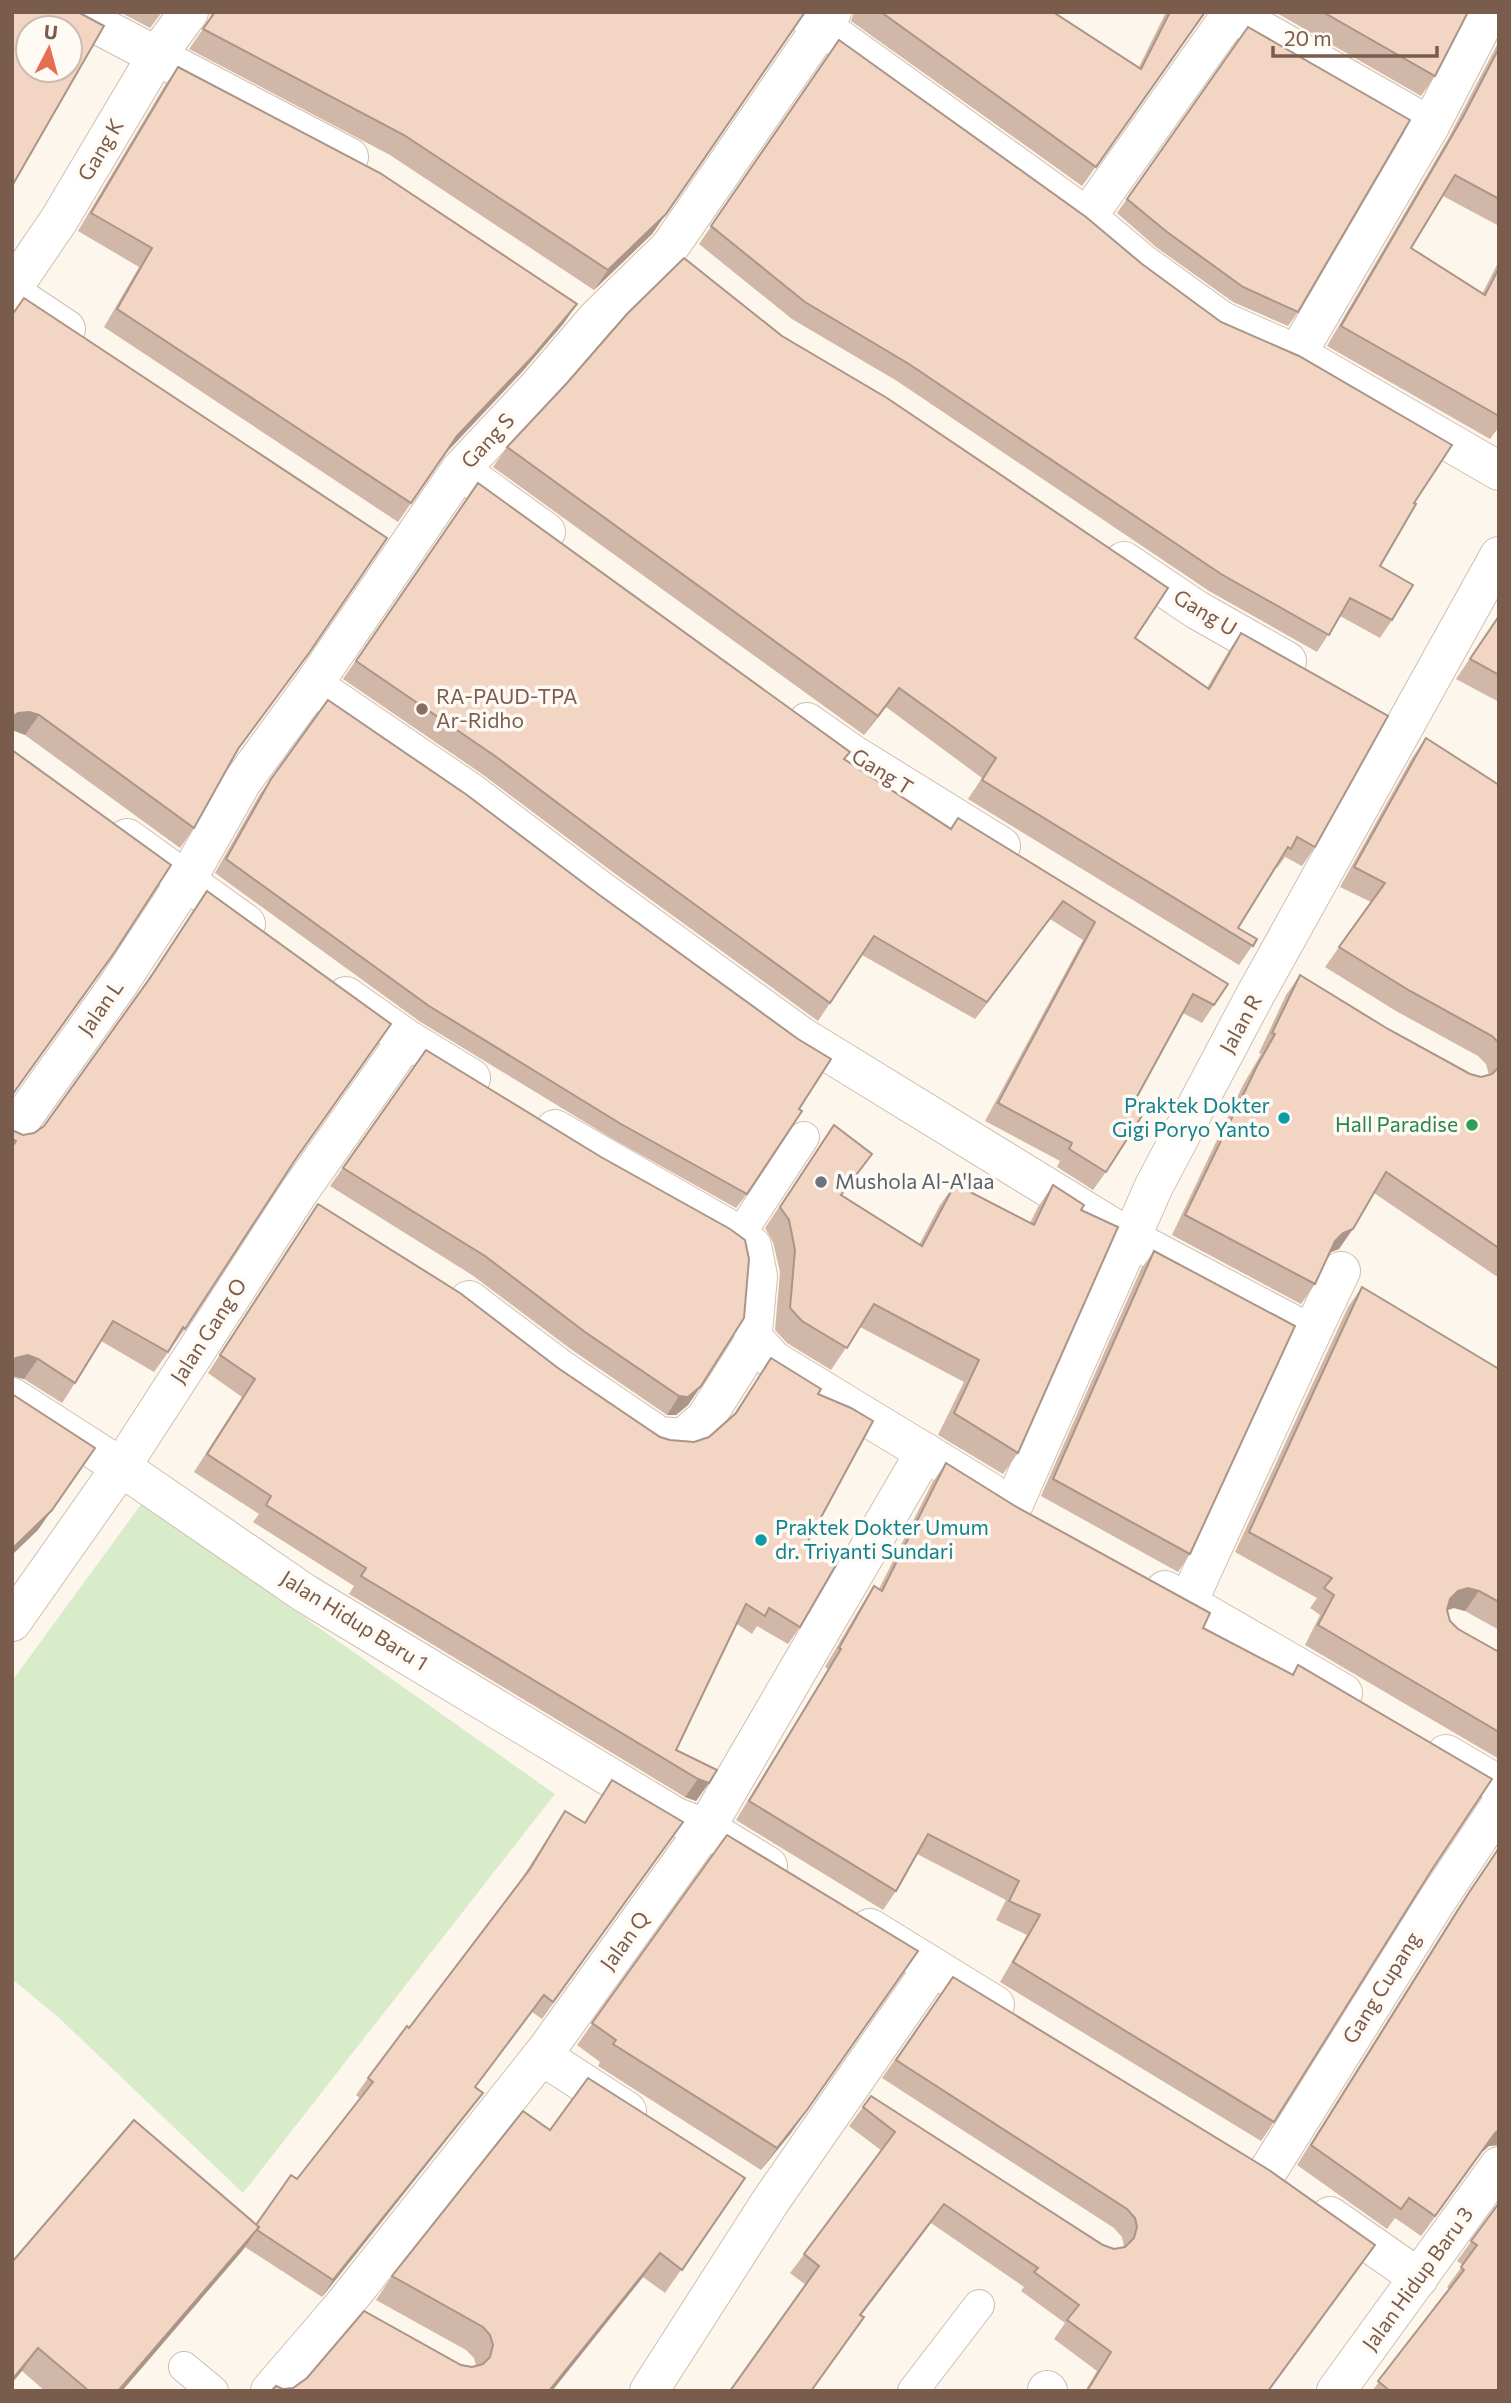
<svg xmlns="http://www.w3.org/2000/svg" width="1511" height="2403" viewBox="0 0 1511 2403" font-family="Commissioner,sans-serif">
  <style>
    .green { fill: #d8ecc9 }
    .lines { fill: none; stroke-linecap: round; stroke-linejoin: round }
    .lane-casing { stroke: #d1beb0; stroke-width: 32 }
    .street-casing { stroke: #d1beb0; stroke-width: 40 }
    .secondary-casing { stroke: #d6c0b0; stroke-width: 40 }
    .lane { stroke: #fff; stroke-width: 30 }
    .street { stroke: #fff; stroke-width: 38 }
    .secondary { stroke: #fff; stroke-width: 38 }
    .wall { fill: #d1b7a8 }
    .shaded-wall { fill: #aa9588 }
    .building { fill: #f3d5c3; stroke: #aa9588; stroke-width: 2; fill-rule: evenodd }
    .education-dot { fill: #8d6e63; stroke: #fffaf3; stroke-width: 2.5 }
    .culture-dot { fill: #0f9aa8; stroke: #fffaf3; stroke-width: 2.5 }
    .leisure-dot { fill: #2e9e5b; stroke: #fffaf3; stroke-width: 2.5 }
    .worship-dot { fill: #6b7280; stroke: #fffaf3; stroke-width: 2.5 }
    .labels { text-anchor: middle; stroke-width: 7; stroke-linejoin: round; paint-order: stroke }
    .street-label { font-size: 21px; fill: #7a5c4d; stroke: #fffaf3 }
    .education-label { font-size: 21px; fill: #785e54; stroke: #fffaf3; text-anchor: start }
    .culture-label { font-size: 21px; fill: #0d838f; stroke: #fffaf3; text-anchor: end }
    .leisure-label { font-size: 21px; fill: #27864d; stroke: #fffaf3; text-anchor: end }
    .worship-label { font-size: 21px; fill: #5b616d; stroke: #fffaf3; text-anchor: start }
  </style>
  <rect width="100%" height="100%" fill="#fdf6ec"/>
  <polygon class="green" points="142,1503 555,1794 243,2193 58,2017 12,1979 12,1681"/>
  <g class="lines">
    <g class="lane-casing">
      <g id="lane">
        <polyline points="739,1236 804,1137"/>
        <polyline points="184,2367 213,2391"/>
        <polyline points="913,2391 979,2305"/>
      </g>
    </g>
    <g class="street-casing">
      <g id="street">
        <polyline points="73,12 349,157"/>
        <polyline points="802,12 1087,217 1143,264 1222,321 1297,354 1499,471"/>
        <polyline points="1230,12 1430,126"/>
        <polyline points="1087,217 1232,13"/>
        <polyline points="12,289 59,220 157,55 189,12"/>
        <polyline points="12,293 66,329"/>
        <polyline points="1297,354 1430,126 1489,12"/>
        <polyline points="460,470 546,532"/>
        <polyline points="1124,561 1197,610 1287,661"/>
        <polyline points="313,685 470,792 601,891 801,1036 1130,1238 1311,1334 1341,1271"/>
        <polyline points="807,722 854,755 1001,846"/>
        <polyline points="12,1133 118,985 186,881 242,782 313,685 460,470 537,388 597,318 669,248 832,12"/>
        <polyline points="469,1300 559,1368 659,1436 683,1438 705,1419 755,1340"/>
        <polyline points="12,1397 121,1467 306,1594 676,1817 706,1828 768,1866"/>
        <polyline points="1013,1506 1154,1186 1253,999 1499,556"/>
        <polyline points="1188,1602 1311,1334"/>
        <polyline points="12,1622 121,1467 299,1192 407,1039"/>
        <polyline points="870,1928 995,2005"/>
        <polyline points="542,2056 627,2111"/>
        <polyline points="1268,2171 1436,1902 1499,1807"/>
        <polyline points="1330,2216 1419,2278"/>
        <polyline points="1047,2390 1048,2391"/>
        <polyline points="270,2391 343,2306 547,2049 706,1828 925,1452"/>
        <polyline points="649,2391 770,2202 933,1967"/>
        <polyline points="1336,2391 1499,2166"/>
      </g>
    </g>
    <g class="secondary-casing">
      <g id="secondary">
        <polyline points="127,838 246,924"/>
        <polyline points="346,996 407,1039 471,1078"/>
        <polyline points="555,1129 729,1229 752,1246 758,1276 753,1332 755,1340 773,1360 990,1492"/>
        <polyline points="1165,1590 1343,1693"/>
        <polyline points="1446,1754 1499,1785"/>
      </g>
    </g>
    <use href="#lane" class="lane"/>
    <use href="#street" class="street"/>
    <use href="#secondary" class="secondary"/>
  </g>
  <g class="wall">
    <polygon points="120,12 162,12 150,28"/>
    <polygon points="210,12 805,12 652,234 594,290 390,155 189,49 208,22 211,15"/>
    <polygon points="854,12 1053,12 1139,67 1166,12 1206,12 1082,186 851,21"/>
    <polygon points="1275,12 1468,12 1435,76 1421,96"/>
    <polygon points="1248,27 1298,312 1288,326 1233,302 1156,247 1117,213"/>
    <polygon points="839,40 1414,503 1380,566 1392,620 1380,638 1340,616 1317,652 1209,591 897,381 792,319 699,244"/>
    <polygon points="1499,41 1499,226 1443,196 1411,248 1482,294 1499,261 1499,427 1490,439 1327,346 1449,137"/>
    <polygon points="178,67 564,323 521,373 445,454 398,522 104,327 139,267 78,231 165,85"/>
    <polygon points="12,314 236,753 194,828 180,848 25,735 15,731 12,732"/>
    <polygon points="507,447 1135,638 1207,688 1228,652 1241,633 1315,847 1302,866 1285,857 1277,868 1276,867 1238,928 1257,939 1239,965 968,799 982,778 886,707 864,735 493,467"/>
    <polygon points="478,483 845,759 951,828 958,818 1214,1005 1202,1023 1183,1013 1133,1104 1106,1172 1093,1190 1057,1167 1060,1161 985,1121 1083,940 1050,919 975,1019 862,955 818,1021 614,873 482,774 343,679"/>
    <polygon points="1499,615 1499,702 1456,679"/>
    <polygon points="328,700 747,1194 736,1208 611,1138 419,1021 215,873 260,794"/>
    <polygon points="1426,738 1499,785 1499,1278 1374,1193 1339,1249 1330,1252 1315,1284 1301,1304 1172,1235 1243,1085 1261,1054 1259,1053 1286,995 1300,975 1388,1029 1470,1074 1481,1077 1489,1075 1486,1064 1478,1056 1396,1011 1325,967 1371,902 1340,887 1412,758"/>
    <polygon points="207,891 293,1162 185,1329 154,1372 101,1341 75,1383 62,1403 24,1379 12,1376 12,1130 23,1135 34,1133 44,1126 139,993"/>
    <polygon points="426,1050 701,1386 688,1405 676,1415 667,1415 572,1350 472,1275 330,1186"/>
    <polygon points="834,1125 872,1154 842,1195 919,1245 940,1205 955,1184 1030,1223 1038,1207 1053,1185 1081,1210 1018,1453 1003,1474 938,1435 964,1382 860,1327 831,1370 787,1343 775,1330 780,1272 773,1242 765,1228"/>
    <polygon points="318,1204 660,1437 670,1440 694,1442 709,1437 733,1416 771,1358 818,1394 805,1547 800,1627 788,1644 757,1626 752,1634 737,1624 676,1750 717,1770 696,1801 685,1797 349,1594 354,1586 253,1522 259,1514 194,1472 242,1397 208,1373"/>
    <polygon points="1154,1251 1190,1554 1178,1572 1041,1496 1141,1269"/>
    <polygon points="1362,1287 1499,1369 1499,1630 1465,1611 1454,1608 1447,1610 1450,1621 1458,1629 1499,1652 1499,1759 1305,1645 1320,1615 1310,1608 1317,1598 1235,1552 1348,1307"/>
    <polygon points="946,1463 1203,1628 1292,1675 1298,1665 1431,1871 1274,2122 1261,2141 1000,1982 1027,1935 996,1920 1006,1900 917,1854 896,1891 883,1910 736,1820 828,1669 825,1667 861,1606 874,1586 879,1589 932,1483"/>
    <polygon points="612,1780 683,1822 542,2019 532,2012 475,2087 483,2093 471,2109 322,2297 245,2247 122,2391 45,2391 22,2371 12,2262 256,2225 297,2179 360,2098 356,2095 368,2078 409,2028 522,1878 565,1811 584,1823"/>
    <polygon points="727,1835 791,2133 761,2170 598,2066 600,2062 577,2045"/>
    <polygon points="1499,1847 1499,2145 1489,2146 1481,2153 1421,2236 1395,2218 1387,2229 1297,2165 1454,1914"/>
    <polygon points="953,1977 1269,2391 1085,2391 1097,2371 1054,2339 1065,2323 1021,2291 1024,2287 931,2223 806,2285 790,2273 882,2151 849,2126 871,2096 1103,2245 1114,2249 1124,2247 1122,2237 1114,2228 882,2078"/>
    <polygon points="550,2130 745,2178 665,2293 643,2277 552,2391 271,2391 461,2365 472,2367 476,2366 474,2358 466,2350 376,2300 392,2276"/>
    <polygon points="1499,2203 1499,2391 1372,2391 1449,2289 1447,2287 1463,2265 1457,2261"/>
  </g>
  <g class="shaded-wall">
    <polygon points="666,214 652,234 594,290 608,270"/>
    <polygon points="577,304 564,323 521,373 444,455 457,436"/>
    <polygon points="899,688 886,707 864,735 878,716"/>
    <polygon points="29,712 39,715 25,735 15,731 12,732 12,717 18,713"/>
    <polygon points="1063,901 1050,919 975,1019 987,1002"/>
    <polygon points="1353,1229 1339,1249 1329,1253 1335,1241 1343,1233"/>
    <polygon points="28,1355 38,1359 24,1379 12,1376 12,1361 16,1358"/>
    <polygon points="701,1386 688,1405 676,1415 667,1415 679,1396"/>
    <polygon points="52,1510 38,1530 12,1555 12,1549"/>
    <polygon points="1468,1588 1479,1591 1465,1611 1454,1608 1445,1611 1450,1599 1458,1591"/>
    <polygon points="698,1779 709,1783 696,1801 685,1797"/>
    <polygon points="483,2093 471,2109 322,2297 333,2280"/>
    <polygon points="807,2110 791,2133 761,2170 777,2148"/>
    <polygon points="1499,2130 1499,2145 1489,2146 1481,2153 1421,2236 1495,2133"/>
    <polygon points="944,2204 931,2223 847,2334 860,2315"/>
    <polygon points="259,2227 243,2250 122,2391 118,2391"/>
    <polygon points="660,2253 643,2277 552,2391 549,2391"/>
    <polygon points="38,2348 22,2371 12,2383 12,2380"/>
  </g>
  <g class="building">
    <path d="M 12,12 L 78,12 L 104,26 L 12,186 ZM 28,28 L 70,28 L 70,70 L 28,70 Z"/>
    <polygon points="215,12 805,12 666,214 608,270 404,135 203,29"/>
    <polygon points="881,12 1053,12 1141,69 1170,12 1205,12 1096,167"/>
    <polygon points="1323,12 1468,12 1435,76"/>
    <polygon points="1248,27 1410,120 1298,312 1243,287 1167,232 1127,199"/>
    <polygon points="839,40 1086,217 1142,264 1221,322 1299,356 1452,445 1414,503 1416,504 1380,566 1413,585 1392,620 1350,598 1329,635 1221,574 909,364 805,302 711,226"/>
    <polygon points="1499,48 1499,199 1455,175 1411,248 1485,295 1499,268 1499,416 1341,326 1463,117"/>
    <polygon points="178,67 380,173 577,304 534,355 457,436 411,503 117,309 152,248 91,213"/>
    <polygon points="684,258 782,336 887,398 1168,588 1135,638 1209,689 1241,633 1388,716 1315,847 1297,837 1291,849 1288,847 1238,928 1257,939 1253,946 982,780 996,758 899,688 878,716 507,447 567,383 627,314"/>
    <polygon points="24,298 387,538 309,653 238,749 194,828 39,715 29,712 18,713 12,717 12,315"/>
    <polygon points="478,483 850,752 844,759 951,829 958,818 1228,984 1214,1005 1193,994 1133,1104 1145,1111 1106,1172 1069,1149 1072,1143 998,1103 1095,922 1063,901 987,1002 874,936 830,1003 627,855 495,756 356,661"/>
    <polygon points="1499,616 1499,675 1470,659"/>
    <polygon points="328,700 467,795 598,894 798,1039 831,1059 799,1109 802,1111 747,1194 621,1124 429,1006 226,859 271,779"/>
    <polygon points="1426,738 1499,785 1499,1043 1492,1036 1410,991 1339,947 1385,883 1354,867"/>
    <polygon points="12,750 171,865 114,953 12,1095"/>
    <polygon points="207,891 391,1024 295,1160 185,1329 183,1327 168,1352 113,1321 75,1383 38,1359 28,1355 16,1358 12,1361 12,1147 16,1141 12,1139 12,1130 23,1135 34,1133 44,1126 150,978"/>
    <polygon points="1300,975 1388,1029 1470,1074 1481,1077 1492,1074 1499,1067 1499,1248 1386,1172 1353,1229 1343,1233 1335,1241 1315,1284 1185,1215 1257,1066 1275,1034 1272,1033"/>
    <polygon points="426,1050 601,1157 730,1229 745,1240 749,1259 744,1318 701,1386 688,1397 679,1396 585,1332 485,1256 343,1168"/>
    <polygon points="834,1125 872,1154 841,1195 922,1246 955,1184 1034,1225 1053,1185 1084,1205 1081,1210 1118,1227 1018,1453 954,1413 979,1360 874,1304 847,1348 802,1321 790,1308 795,1250 789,1220 780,1207"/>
    <polygon points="318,1204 460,1293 558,1368 660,1437 670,1440 694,1442 709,1437 736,1413 771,1358 821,1389 818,1394 851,1408 873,1421 805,1547 836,1565 800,1627 769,1608 765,1616 746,1604 676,1750 717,1770 709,1783 698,1779 361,1576 366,1568 266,1505 271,1496 207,1454 255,1379 220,1355"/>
    <polygon points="1154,1251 1295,1326 1190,1554 1053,1479"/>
    <polygon points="1362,1287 1499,1369 1499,1602 1479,1591 1468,1588 1458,1591 1450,1599 1447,1610 1450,1621 1458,1629 1499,1652 1499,1732 1318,1625 1334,1595 1324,1588 1332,1578 1249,1532"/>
    <polygon points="12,1394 95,1448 52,1510 12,1549"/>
    <polygon points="946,1463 1015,1506 1210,1613 1203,1628 1293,1675 1298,1665 1492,1779 1431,1871 1274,2122 1013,1962 1040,1915 1009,1901 1019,1881 928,1834 896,1891 749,1801 841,1649 839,1648 874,1586 882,1591"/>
    <polygon points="612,1780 683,1822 553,2002 544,1995 475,2087 483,2093 333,2280 257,2230 259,2227 256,2225 291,2175 297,2179 373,2082 368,2078 407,2026 409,2028 530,1869 565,1811 585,1823"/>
    <polygon points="727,1835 918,1951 807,2110 777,2148 613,2044 616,2040 592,2023"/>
    <polygon points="1499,1848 1499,2130 1495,2133 1435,2216 1409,2198 1401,2209 1311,2145 1468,1894"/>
    <polygon points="953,1977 1269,2170 1375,2245 1268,2391 1087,2391 1111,2352 1067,2320 1079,2305 1034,2272 1038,2268 944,2204 860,2315 864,2317 811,2391 730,2391 819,2266 804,2254 895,2132 863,2107 871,2096 1103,2245 1114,2249 1125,2247 1134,2238 1137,2227 1135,2218 1127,2209 896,2060"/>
    <polygon points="588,2078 745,2178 682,2270 660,2253 549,2391 271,2391 276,2386 283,2389 293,2388 307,2378 364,2311 461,2365 472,2367 483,2364 490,2357 493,2345 490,2335 483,2327 392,2276 523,2111 550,2130"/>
    <polygon points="134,2120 259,2227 118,2391 89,2391 38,2348 12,2380 12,2262"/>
    <polygon points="1499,2203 1499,2391 1390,2391 1378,2381 1464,2270 1461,2267 1477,2245 1471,2241"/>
  </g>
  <circle class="education-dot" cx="422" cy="709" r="7"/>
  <g class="culture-dot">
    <circle cx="1284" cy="1118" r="7"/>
    <circle cx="761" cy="1540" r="7"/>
  </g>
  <circle class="leisure-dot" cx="1472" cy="1125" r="7"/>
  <circle class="worship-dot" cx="821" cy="1182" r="7"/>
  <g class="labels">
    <g class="street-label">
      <text transform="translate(101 150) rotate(-59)" y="7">Gang K</text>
      <text transform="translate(488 441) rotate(-47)" y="7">Gang S</text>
      <text transform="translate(1205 613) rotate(31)" y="7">Gang U</text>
      <text transform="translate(882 772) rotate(32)" y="7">Gang T</text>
      <text transform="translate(101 1008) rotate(-55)" y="7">Jalan L</text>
      <text transform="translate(1241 1024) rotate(-61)" y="7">Jalan R</text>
      <text transform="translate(209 1331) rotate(-57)" y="7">Jalan Gang O</text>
      <text transform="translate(354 1621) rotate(32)" y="7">Jalan Hidup Baru 1</text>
      <text transform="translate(625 1941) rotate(-54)" y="7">Jalan Q</text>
      <text transform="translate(1382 1988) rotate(-58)" y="7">Gang Cupang</text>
      <text transform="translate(1418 2279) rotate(-54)" y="7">Jalan Hidup Baru 3</text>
    </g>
    <g class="education-label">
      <text x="436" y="704">RA-PAUD-TPA<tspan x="436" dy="24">Ar-Ridho</tspan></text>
    </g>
    <g class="culture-label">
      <text x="1270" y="1113">Praktek Dokter<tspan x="1270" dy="24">Gigi Poryo Yanto</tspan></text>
      <text x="775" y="1535" text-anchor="start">Praktek Dokter Umum<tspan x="775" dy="24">dr. Triyanti Sundari</tspan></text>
    </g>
    <g class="leisure-label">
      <text x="1458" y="1132">Hall Paradise</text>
    </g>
    <g class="worship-label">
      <text x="835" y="1189">Mushola Al-A'laa</text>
    </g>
  </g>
  <rect width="1511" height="2403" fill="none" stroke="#7a5c4d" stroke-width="28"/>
  <g transform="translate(49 49) rotate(6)"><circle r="33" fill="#fffaf3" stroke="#cabbb1" stroke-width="2"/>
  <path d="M0-5L12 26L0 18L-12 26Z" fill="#e76f51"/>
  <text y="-10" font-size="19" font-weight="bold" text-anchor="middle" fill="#7a5c4d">U</text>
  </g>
  <path d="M1273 46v10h164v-10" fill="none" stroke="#7a5c4d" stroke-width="3.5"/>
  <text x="1284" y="46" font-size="21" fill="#7a5c4d" stroke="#fffaf3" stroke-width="5" paint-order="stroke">20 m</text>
</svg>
